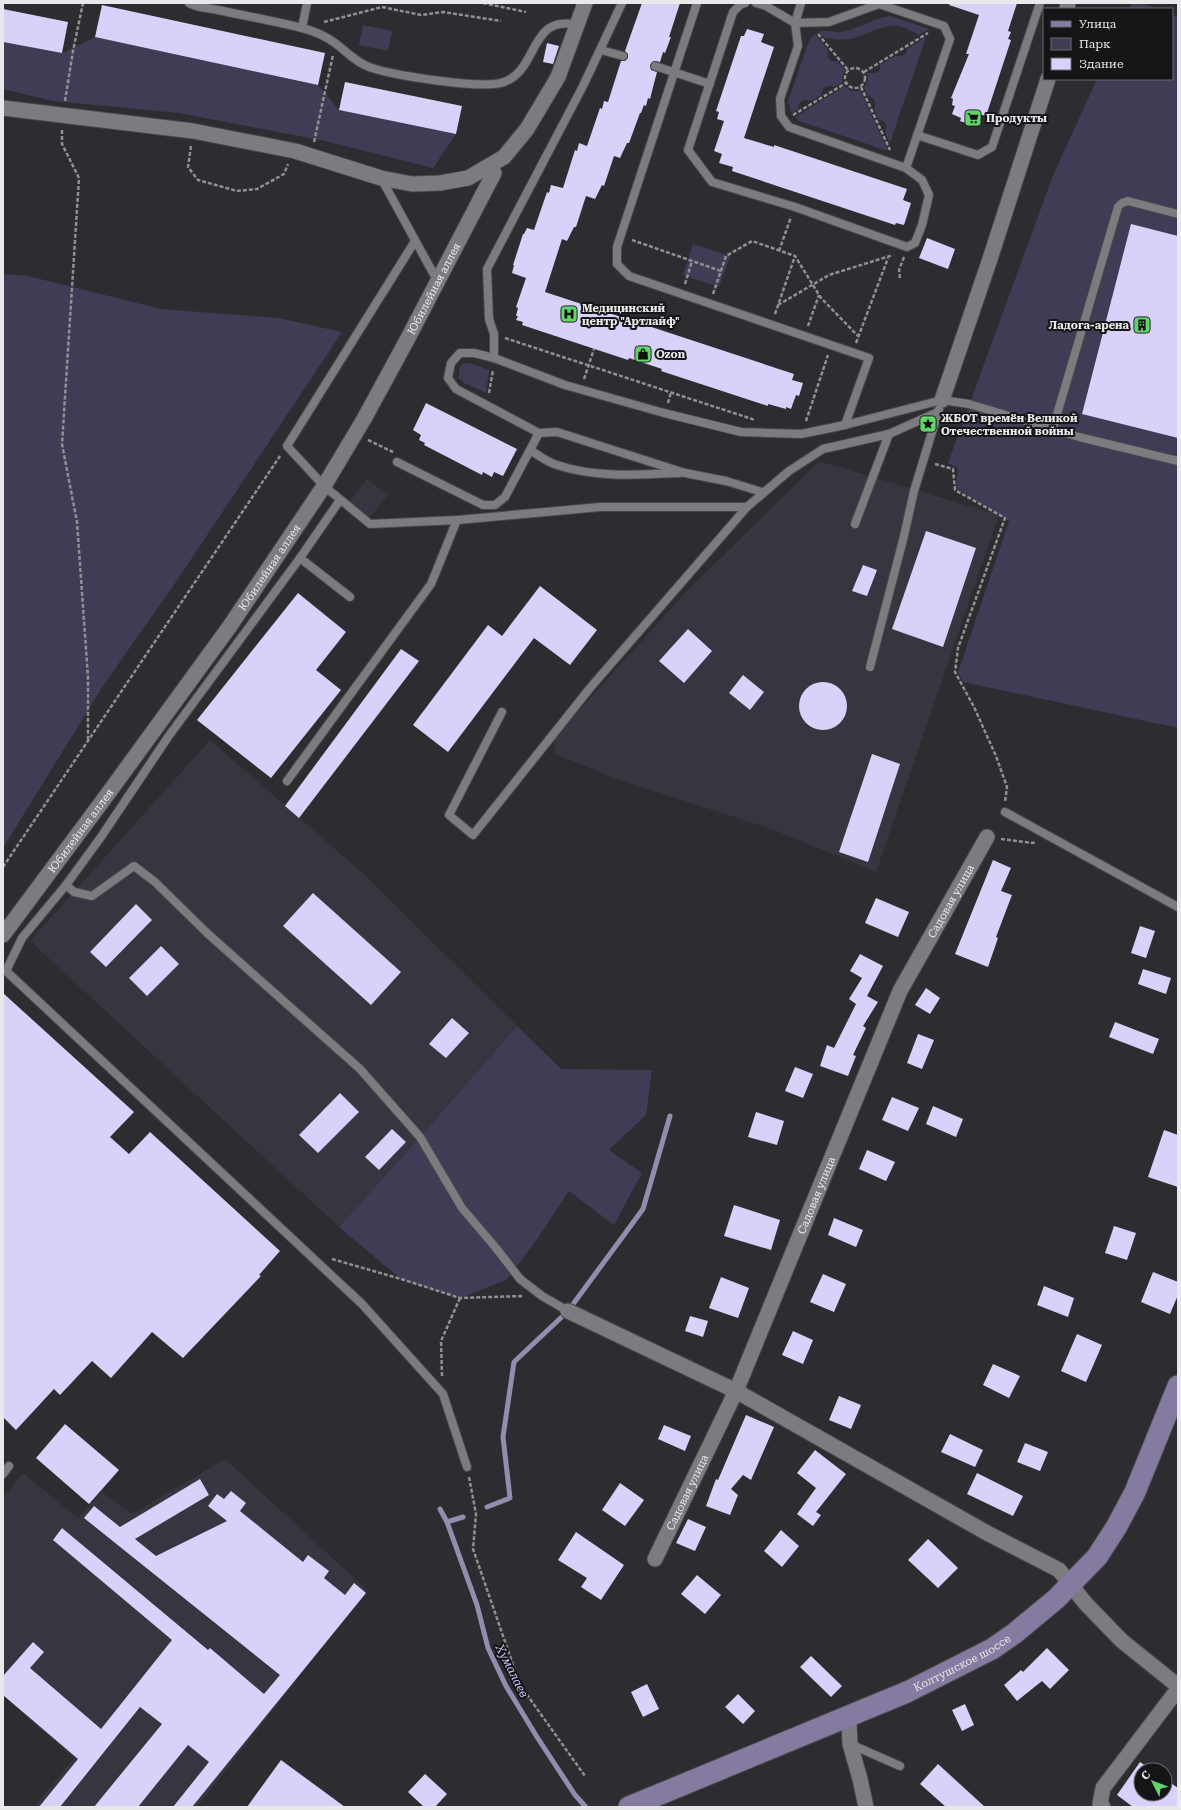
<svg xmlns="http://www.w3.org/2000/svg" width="1181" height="1810" viewBox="0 0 1181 1810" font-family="'Roboto Serif',serif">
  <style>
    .built { fill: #37353f }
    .green { fill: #413b56 }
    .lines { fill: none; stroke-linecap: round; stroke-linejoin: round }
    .stream { stroke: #948cad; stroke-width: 5 }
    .building { fill: #dad1fb }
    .lane-casing { stroke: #48484b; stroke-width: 10 }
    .street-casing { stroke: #48484b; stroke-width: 17 }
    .secondary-casing { stroke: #48484b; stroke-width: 23 }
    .path { stroke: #908f92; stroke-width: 2.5; stroke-dasharray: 4 2; stroke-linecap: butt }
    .lane { stroke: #7c7b7f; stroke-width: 8 }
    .street { stroke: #7c7b7f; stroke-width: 15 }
    .secondary { stroke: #857aa0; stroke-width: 21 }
    .labels { text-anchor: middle; stroke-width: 4; stroke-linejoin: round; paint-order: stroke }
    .poi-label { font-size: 11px; font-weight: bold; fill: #e9e8eb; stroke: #151517; text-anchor: start }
    .street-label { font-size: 11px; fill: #e9e8eb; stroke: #151517 }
    .water-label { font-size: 12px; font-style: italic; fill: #cdc0fa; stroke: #151517 }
  </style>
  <rect width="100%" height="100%" fill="#2d2c30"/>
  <g class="built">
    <polygon points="819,461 999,515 876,872 774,830 614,778 555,754 554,738 685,593"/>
    <polygon points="367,479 388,495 369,518 349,502"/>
    <polygon points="210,740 366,876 517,1026 420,1137 339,1227 30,941"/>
    <polygon points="225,1459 367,1590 197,1807 34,1807 74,1758 3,1696 3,1498 23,1473 78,1518 102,1492 132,1514"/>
  </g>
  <g class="green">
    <polygon points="1132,3 1142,3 1158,9 1129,9"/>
    <polygon points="1172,14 1178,17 1178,728 963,682 958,672 1009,521 956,488 958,468 948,463 1052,178 1097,79 1172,79"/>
    <path d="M 891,16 L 929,29 L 919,35 C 892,17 880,29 855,38 C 845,41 834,39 824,38 L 819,32 C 827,29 833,33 841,32 C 858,30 873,17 891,16 Z"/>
    <polygon points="363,25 392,31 388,51 359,45"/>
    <path d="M 815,34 L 828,50 C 826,58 829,62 837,61 L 845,70 L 842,78 L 843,82 L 834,87 C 827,84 822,87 821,95 L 811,101 C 803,99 799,101 798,109 L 792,113 L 788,101 L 809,41 Z"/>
    <polygon points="95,37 318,85 339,110 456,134 433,168 325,141 179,113 53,101 3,89 3,42 62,53"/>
    <path d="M 926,37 L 890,143 L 885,132 C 888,126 886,121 879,120 L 874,109 C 877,102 875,98 868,96 L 864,88 L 868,81 L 867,73 L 877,73 L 880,69 L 880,65 L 895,56 L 903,56 L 906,53 L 907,49 Z"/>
    <path d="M 845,86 C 850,91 853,92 860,90 L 888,151 L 799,121 L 795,117 Z"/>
    <polygon points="693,244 730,256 719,287 683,275"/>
    <polygon points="3,274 28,276 161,309 278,318 342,332 180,576 103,686 3,848"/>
    <polygon points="463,363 470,363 489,370 486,393 464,383 459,378 459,369"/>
    <polygon points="517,1026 561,1069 652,1070 646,1115 609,1150 642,1173 614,1225 569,1191 536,1241 506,1280 460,1298 401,1279 339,1227 420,1137"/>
  </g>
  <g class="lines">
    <g class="stream">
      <polyline points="487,1507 510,1498 503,1437 514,1362 568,1311 643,1209 670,1116"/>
      <polyline points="440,1509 447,1522 477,1605 488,1648 506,1686 537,1737 575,1795 585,1806"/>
      <polyline points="447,1522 463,1517"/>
    </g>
  </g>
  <g class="building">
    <polygon points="642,3 680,3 669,37 671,37 665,53 663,52 660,62 654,61 650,65 651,70 657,72 650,99 648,98 646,106 644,105 641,113 640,113 629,143 627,143 620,158 614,156 604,186 602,185 595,199 586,196 576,227 574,227 567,241 562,239 545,292 794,374 792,380 803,383 799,396 796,395 791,409 786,407 786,409 768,404 768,406 661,371 662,369 629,358 628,360 522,325 523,322 516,320 518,316 516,316 518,308 516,307 526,278 512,273 514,265 513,265 523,234 524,234 527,228 534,230 547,192 549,193 551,185 563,188 575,150 577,151 579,143 587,146 600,108 602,109 604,101 608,102 621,61 625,61 628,58 628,54 625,51"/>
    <polygon points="950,3 1017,3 1008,31 1011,32 1008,39 1011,40 986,116 979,114 975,126 960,121 961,118 952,114 955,106 952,105 953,99 951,98 969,54 966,54 979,15 949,5"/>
    <polygon points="102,5 325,53 318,85 95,37"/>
    <polygon points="3,9 68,22 62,53 3,42"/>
    <polygon points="747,29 764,34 761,42 774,47 744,138 774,147 774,145 907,189 903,200 911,203 904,225 896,223 895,225 732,171 733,167 719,163 722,154 714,151 724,121 717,119 719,112 716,111 741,36 744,36"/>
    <polygon points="547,43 559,46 553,64 543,62"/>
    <polygon points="345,82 462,106 456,134 339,110"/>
    <polygon points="1131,224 1178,236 1178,438 1082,414"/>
    <polygon points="927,238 955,249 948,269 919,258"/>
    <polygon points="426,403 517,449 503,476 494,472 492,477 483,472 482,475 424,445 425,443 419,440 421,435 413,430"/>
    <polygon points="926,531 976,548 943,647 892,629"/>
    <polygon points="863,565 877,570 867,596 852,591"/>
    <polygon points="540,586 597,630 570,665 534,638 448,752 413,725 488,625 502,636"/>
    <polygon points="298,593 346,632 316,670 341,690 271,778 197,720"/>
    <polygon points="688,629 712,651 684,683 659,661"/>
    <polygon points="401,649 419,661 299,818 285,806"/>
    <polygon points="743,675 764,692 750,710 729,693"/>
    <circle cx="823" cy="706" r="24"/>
    <polygon points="872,754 900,764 868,862 839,852"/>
    <polygon points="993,860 1011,868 1001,891 1012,895 996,937 998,938 988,967 955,954"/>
    <polygon points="313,893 401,972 371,1005 283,926"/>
    <polygon points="876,898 909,912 898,937 865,923"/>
    <polygon points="136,904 152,920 106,967 90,952"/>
    <polygon points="1140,926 1155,931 1146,958 1131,953"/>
    <polygon points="161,946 179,964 147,996 129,978"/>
    <polygon points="860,954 883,966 867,996 878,1002 863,1026 866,1028 853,1055 856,1056 848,1076 820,1066 827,1045 834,1048 856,1004 849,999 862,978 850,971"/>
    <polygon points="1143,969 1171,978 1166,994 1138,984"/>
    <polygon points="926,988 940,998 930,1014 915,1005"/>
    <polygon points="3,993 134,1112 110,1137 129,1154 150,1132 280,1251 259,1275 261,1276 183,1358 152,1332 111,1378 92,1361 60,1395 54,1389 16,1430 3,1417"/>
    <polygon points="452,1018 469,1033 446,1058 429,1044"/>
    <polygon points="1115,1022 1159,1039 1153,1054 1109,1037"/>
    <polygon points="918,1034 934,1040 922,1069 907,1063"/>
    <polygon points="795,1067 813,1074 803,1098 785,1091"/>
    <polygon points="340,1093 359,1112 318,1153 299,1135"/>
    <polygon points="892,1097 919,1108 908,1131 882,1120"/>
    <polygon points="933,1106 963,1119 956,1137 926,1124"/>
    <polygon points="756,1112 784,1121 777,1145 748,1137"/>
    <polygon points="392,1129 406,1142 379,1170 365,1157"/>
    <polygon points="1164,1130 1178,1135 1178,1187 1148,1177"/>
    <polygon points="867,1150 895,1162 886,1181 859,1169"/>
    <polygon points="734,1205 780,1220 771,1250 724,1236"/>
    <polygon points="834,1218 863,1230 856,1247 828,1235"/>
    <polygon points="1114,1226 1136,1233 1127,1260 1105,1253"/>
    <polygon points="1153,1272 1178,1282 1178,1295 1170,1314 1141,1302"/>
    <polygon points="823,1274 846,1284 834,1312 810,1302"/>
    <polygon points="721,1277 749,1288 738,1318 709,1308"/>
    <polygon points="1044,1286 1074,1298 1068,1317 1037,1305"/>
    <polygon points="690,1316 708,1321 703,1337 685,1331"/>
    <polygon points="793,1331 813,1340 803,1364 782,1355"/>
    <polygon points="1077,1334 1102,1345 1086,1382 1061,1371"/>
    <polygon points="993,1364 1020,1376 1009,1398 983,1385"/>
    <polygon points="839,1396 861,1405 851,1429 829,1420"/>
    <polygon points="746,1415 774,1427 751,1480 743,1475 731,1489 738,1495 730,1515 706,1506 716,1479 718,1480"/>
    <polygon points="65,1424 119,1470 89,1504 36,1458"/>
    <polygon points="664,1425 691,1436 685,1451 658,1439"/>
    <polygon points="950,1434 983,1450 975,1467 941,1452"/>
    <polygon points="1025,1443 1048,1452 1040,1471 1017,1462"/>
    <polygon points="815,1450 846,1474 816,1512 821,1515 813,1526 797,1514 816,1488 797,1473"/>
    <polygon points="977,1473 1023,1496 1013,1516 967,1494"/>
    <polygon points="200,1479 209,1495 135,1539 156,1556 227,1521 208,1506 217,1494 224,1499 231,1491 246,1503 240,1511 303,1562 308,1555 329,1571 324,1578 345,1595 354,1583 366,1593 192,1807 173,1807 209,1762 188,1745 138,1807 94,1807 162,1724 140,1707 60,1807 39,1807 78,1759 3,1695 3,1676 33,1642 44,1652 30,1668 101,1729 172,1640 53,1540 62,1528 208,1650 210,1648 264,1694 280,1675 84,1518 94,1506 120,1527"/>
    <polygon points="620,1483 644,1500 625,1526 602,1510"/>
    <polygon points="688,1519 706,1527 695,1551 676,1543"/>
    <polygon points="781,1530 799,1546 782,1567 764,1551"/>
    <polygon points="576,1532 624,1565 601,1600 581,1587 587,1578 558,1560"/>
    <polygon points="928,1539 958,1568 938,1588 908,1560"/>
    <polygon points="697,1575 721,1595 705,1614 681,1594"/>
    <polygon points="1047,1648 1069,1670 1050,1689 1042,1681 1017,1701 1004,1685 1021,1670 1023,1672"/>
    <polygon points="811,1656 842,1686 831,1697 800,1667"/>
    <polygon points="647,1684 659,1709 643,1717 631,1692"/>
    <polygon points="738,1694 755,1711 743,1724 725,1707"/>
    <polygon points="965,1704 974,1725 962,1731 952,1710"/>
    <polygon points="281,1760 345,1807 247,1807"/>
    <polygon points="1140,1762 1152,1770 1141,1770 1141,1794 1165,1794 1165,1779 1178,1788 1178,1807 1133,1807 1117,1795"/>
    <polygon points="938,1764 985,1807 946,1807 920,1784"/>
    <polygon points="425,1774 447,1794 435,1807 424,1807 408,1792"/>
  </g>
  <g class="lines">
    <g class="lane-casing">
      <g id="lane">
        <path d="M 189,3 C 197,8 209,8 218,10 C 246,16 274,21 302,28 C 314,31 324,35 335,43 C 346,51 355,62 369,67 C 391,75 483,90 504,82 C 539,70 529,13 578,25"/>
        <polyline points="622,3 583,86 487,269 489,319 494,334 494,358 565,385 664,413 741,432 801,434 845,425 942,400 969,404 1079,437 1178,461"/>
        <polyline points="697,3 617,247 617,264 629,276 869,358 845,425"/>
        <polyline points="745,3 741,4 733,12 688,150 712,182 795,207 907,247 915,243 922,225 929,195 922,180 906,168 789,127 781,116 780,99 798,46 795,23 766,6 756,3"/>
        <polyline points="801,3 795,23 829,22 879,4 944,26 950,39 906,168"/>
        <polyline points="302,28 307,3"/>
        <polyline points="601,50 623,56"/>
        <polyline points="655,66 710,84"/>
        <polyline points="917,135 978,155 992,147 1040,3"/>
        <polyline points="381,178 438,282"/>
        <polyline points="415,241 287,446 324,486 370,524 457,520 600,507 747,507 789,471 823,449 889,434 938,412"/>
        <polyline points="1053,428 1118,207 1122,203 1128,201 1178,214"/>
        <polyline points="539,433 557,432 685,473 726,481 762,492"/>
        <path d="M 530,450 C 538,455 547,462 557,465 C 596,478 639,475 680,473"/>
        <polyline points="397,462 483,505 495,505 505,497 539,433 456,389 448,378 451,363 460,353 474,353 494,358"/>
        <polyline points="340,500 300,558 168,737 101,837 66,885 22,938 6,971 362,1304 443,1394 467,1467"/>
        <polyline points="855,524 889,434"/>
        <polyline points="300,558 350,597"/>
        <polyline points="870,667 904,536 914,491 939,409"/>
        <polyline points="502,712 449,815 473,835 590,688 747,507"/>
        <polyline points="287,781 431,584 457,520"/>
        <polyline points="1005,812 1178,907"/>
        <polyline points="66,885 74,892 92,896 134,866 155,882 207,933 360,1069 420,1137 462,1208 496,1248 520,1279 542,1296 568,1311"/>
        <polyline points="3,1474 9,1466"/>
        <polyline points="850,1744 900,1766"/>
      </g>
    </g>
    <g class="street-casing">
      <g id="street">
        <polyline points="1067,9 1068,3"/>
        <polyline points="3,108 193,131 295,151 381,178 412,184 440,183 468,178 504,157 527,129 558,77 585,3"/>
        <polyline points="942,400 990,259 1048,79"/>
        <path id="s1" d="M 3,935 L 107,795 L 230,626 L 324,486 L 364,419 L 407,340 L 494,173"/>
        <polyline points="568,1311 736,1391 987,1533 1059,1570 1086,1604 1122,1641 1178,1686"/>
        <path id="s2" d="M 655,1559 L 736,1391 L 900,991 L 987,837"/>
        <polyline points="846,1717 849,1723 850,1744 860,1779 866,1807"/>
        <polyline points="1103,1807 1100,1804 1103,1788 1178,1689"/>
      </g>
    </g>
    <g class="secondary-casing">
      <g id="secondary">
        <path id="s3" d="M 629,1807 L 907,1692 L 992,1649 L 1015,1633 L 1056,1599 L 1097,1557 L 1117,1526 L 1135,1492 L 1178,1386"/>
      </g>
    </g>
    <g class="path">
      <polyline points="483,3 526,12"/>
      <polyline points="324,22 382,7 421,15 443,12 501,21"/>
      <polyline points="818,34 848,70"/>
      <circle cx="855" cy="78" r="10"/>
      <polyline points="864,72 928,33"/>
      <polyline points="861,87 890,150"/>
      <polyline points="65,101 73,51 83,3"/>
      <polyline points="793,115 846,83"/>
      <polyline points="62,130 62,144 79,178 62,444 77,522 88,677 88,740"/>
      <polyline points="314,142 333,55"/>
      <polyline points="191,146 188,167 198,180 237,191 257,189 284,174 288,164"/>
      <polyline points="632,240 721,271"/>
      <polyline points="779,251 791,217"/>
      <polyline points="900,278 899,270 904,257"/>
      <polyline points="685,284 692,261"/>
      <polyline points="713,294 726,256 752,241 795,256 821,298 858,336"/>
      <polyline points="778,305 829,275 893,255"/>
      <polyline points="775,314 795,256"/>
      <polyline points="808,326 819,295"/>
      <polyline points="505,338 755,420"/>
      <polyline points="856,343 888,258"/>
      <polyline points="584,379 594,349"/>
      <polyline points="489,393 493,370"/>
      <polyline points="668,403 671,392"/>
      <polyline points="806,421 828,355"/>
      <polyline points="368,440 393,452"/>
      <polyline points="935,464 953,469 955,490 1005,518 958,648 955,672 974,707 996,756 1007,787 1005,802"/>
      <polyline points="1001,839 1033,843 1035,842"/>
      <polyline points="3,867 280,456"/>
      <polyline points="332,1259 401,1279 460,1298 524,1296"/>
      <polyline points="442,1376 441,1341 460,1298"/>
      <polyline points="469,1477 476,1514 473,1549 520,1685 585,1776"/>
    </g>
    <use href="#lane" class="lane"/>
    <use href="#street" class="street"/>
    <use href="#secondary" class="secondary"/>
  </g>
  <defs>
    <g id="supermarket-square" transform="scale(0.9)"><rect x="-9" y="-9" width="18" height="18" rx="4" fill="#62d469" stroke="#151517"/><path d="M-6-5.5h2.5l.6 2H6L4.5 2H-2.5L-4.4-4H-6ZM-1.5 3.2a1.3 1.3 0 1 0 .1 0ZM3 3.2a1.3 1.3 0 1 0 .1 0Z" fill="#111"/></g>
    <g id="hospital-square" transform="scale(0.9)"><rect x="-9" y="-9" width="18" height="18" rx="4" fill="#62d469" stroke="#151517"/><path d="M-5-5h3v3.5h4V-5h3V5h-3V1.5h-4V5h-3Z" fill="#111"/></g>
    <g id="building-square" transform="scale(0.9)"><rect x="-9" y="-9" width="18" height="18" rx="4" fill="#62d469" stroke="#151517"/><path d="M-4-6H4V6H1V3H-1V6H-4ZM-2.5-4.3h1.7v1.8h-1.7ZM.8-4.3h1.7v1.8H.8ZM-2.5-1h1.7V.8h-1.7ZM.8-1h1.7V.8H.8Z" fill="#111"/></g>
    <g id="shop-square" transform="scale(0.9)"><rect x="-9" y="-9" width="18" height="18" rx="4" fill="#62d469" stroke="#151517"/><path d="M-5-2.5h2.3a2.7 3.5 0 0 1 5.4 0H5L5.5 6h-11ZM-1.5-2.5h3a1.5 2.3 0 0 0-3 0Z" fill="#111"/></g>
    <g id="sight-square" transform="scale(0.9)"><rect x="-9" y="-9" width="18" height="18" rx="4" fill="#62d469" stroke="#151517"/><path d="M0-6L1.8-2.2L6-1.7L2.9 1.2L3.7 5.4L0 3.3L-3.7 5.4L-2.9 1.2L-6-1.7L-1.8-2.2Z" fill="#111"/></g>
  </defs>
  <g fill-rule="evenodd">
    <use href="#supermarket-square" x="973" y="118"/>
    <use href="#hospital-square" x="569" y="314"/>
    <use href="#building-square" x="1142" y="325"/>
    <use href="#shop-square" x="643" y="354"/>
    <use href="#sight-square" x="928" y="424"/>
  </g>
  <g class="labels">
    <g class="poi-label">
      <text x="986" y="122">Продукты</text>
      <text x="582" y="312">Медицинский<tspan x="582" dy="13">центр "Артлайф"</tspan></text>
      <text x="1129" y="329" text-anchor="end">Ладога-арена</text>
      <text x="656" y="358">Ozon</text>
      <text x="941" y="422">ЖБОТ времён Великой<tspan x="941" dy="13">Отечественной войны</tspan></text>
    </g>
    <g class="street-label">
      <text dy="4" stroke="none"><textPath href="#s1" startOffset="778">Юбилейная аллея</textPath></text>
      <text dy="4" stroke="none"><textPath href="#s1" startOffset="454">Юбилейная аллея</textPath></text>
      <text dy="4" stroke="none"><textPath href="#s1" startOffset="130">Юбилейная аллея</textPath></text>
      <text dy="4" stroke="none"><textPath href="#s2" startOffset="722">Садовая улица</textPath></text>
      <text dy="4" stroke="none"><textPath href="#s2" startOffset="398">Садовая улица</textPath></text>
      <text dy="4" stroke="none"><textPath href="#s2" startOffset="74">Садовая улица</textPath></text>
      <text dy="4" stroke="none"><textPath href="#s3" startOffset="363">Колтушское шоссе</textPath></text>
    </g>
    <g class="water-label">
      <text transform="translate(512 1671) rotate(63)" y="4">Хумалаев</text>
    </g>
  </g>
  <rect width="1181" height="1810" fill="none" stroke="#e9e8eb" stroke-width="8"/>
  <rect x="1043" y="8" width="130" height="72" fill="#151517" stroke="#6a696c"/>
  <rect x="1051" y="21" width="20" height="6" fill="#857aa0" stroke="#6a696c"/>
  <text x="1079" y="28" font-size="12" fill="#e9e8eb">Улица</text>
  <rect x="1051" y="38" width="20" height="12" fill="#413b56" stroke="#6a696c"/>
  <text x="1079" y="48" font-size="12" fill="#e9e8eb">Парк</text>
  <rect x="1051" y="58" width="20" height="12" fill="#dad1fb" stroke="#6a696c"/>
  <text x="1079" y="68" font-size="12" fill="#e9e8eb">Здание</text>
  <g transform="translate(1153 1782) rotate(312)"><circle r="19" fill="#151517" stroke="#6a696c"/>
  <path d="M0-3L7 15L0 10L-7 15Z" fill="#62d469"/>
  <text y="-6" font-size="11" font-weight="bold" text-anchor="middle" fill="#e9e8eb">С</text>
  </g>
</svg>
